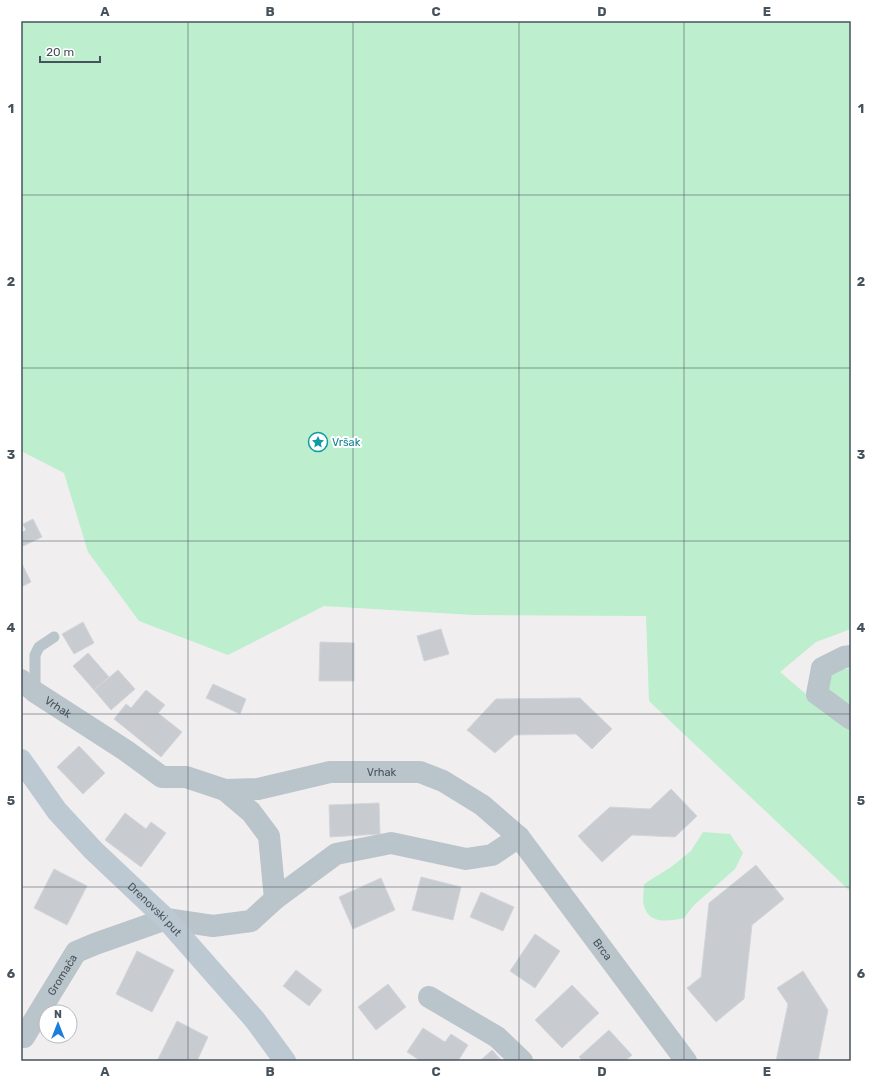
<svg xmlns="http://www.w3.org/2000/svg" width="872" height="1082" viewBox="0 0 872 1082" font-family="Rubik,sans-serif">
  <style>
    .green { fill: #bdeecd }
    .building { fill: #c8ccd1; stroke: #d2d5da }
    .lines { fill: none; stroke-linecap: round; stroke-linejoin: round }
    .lane { stroke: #bac4cb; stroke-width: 11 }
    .street { stroke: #bac4cb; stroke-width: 22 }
    .secondary { stroke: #bcc8d2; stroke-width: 22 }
    .grid { fill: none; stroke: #47535c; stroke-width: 1; stroke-opacity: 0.55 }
    .labels { text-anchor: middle; stroke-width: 4; stroke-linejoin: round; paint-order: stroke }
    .culture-label { font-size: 11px; fill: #0d838f; stroke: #fff; text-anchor: start }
    .street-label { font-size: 11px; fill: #47535c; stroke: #fff }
    .neatline { fill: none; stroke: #47535c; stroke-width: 1.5 }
    .grid-label { font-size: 13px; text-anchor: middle; font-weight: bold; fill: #47535c }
  </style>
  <rect width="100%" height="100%" fill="#f1eeef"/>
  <g class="green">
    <polygon points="21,21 851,21 851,629 816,642 780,672 813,700 851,727 851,892 649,701 646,616 473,615 324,606 228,655 139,621 88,552 64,473 21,451"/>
    <polygon points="851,668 851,713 826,694 831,671"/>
    <path d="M 703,832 L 730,834 L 743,853 L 735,869 L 694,905 L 684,918 C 670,921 649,925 644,906 C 642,900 644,891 644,884 L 671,867 L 691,851 Z"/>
  </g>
  <g class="building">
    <polygon points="33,519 42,537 23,546 21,533 26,530 23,524"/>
    <polygon points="21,562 31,582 21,587"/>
    <polygon points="83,622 94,643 74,654 62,634"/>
    <polygon points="441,629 449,654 424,661 417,636"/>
    <polygon points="320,642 354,643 354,681 319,681"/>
    <polygon points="88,653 109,677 94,690 73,666"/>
    <polygon points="118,670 135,689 111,710 94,690"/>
    <polygon points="213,684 246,699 240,714 206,698"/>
    <polygon points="146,690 165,705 158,713 182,732 161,757 114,719 126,704 131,708"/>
    <polygon points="580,698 612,729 592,749 576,734 515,735 495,753 467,730 496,699"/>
    <polygon points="79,746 105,773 83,794 57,767"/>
    <polygon points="671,789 697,816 675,837 632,835 602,862 578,836 610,807 650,809"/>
    <polygon points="379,803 380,834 330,837 329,805"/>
    <polygon points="125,813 146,829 151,822 166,833 141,867 105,840"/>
    <polygon points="756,865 784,899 752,925 744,999 716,1022 687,988 701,977 709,903"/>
    <polygon points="54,869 87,886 67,925 34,908"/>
    <polygon points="421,877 461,887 453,920 412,910"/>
    <polygon points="381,878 395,910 353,929 339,897"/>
    <polygon points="481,892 514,907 503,931 470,917"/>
    <polygon points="535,934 560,951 535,988 510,971"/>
    <polygon points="137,951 174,970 152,1012 116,994"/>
    <polygon points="296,970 322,990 309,1006 283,986"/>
    <polygon points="803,971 828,1010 818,1061 776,1061 788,1004 777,988"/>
    <polygon points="388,984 406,1007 376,1030 358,1007"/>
    <polygon points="572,985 599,1013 562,1048 535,1020"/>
    <polygon points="177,1021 208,1037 197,1061 157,1061"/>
    <polygon points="423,1028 445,1042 451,1034 468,1045 458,1061 421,1061 407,1052"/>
    <polygon points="609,1030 632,1055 625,1061 583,1061 579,1057"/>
    <polygon points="492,1050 502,1061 480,1061"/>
  </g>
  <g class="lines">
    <polyline class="lane" points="35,691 35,655 39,647 54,637"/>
    <g class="street">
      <polyline points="851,656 844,657 822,668 817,694 851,719"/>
      <path id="s1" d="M 21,680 L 35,692 L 125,750 L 162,777 L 186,777 L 225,790 L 258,789 L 330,772 L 420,772 L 443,781 L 482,805 L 519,837 L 686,1061"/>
      <polyline points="225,790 251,812 269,836 275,899"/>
      <polyline points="429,997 497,1037 522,1061"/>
      <path id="s2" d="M 21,1037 L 24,1037 L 76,952 L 95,944 L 166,919 L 213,926 L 251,921 L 275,899 L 336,854 L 391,843 L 466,859 L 492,855 L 519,837"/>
    </g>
    <path class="secondary" id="s3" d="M 21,760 L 57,811 L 93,850 L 166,919 L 255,1020 L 285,1061"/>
  </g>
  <path class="grid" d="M 188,21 L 188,1061M 353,21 L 353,1061M 519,21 L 519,1061M 684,21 L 684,1061M 21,195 L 851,195M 21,368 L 851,368M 21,541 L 851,541M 21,714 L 851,714M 21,887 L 851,887"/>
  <defs>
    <g id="sight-ring" transform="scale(1)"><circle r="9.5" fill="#fff" stroke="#0f9aa8" stroke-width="1.5"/><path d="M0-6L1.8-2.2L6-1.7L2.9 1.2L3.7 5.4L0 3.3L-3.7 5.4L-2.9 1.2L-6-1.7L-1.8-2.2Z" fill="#0f9aa8"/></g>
  </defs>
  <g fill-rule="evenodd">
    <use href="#sight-ring" x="318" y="442"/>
  </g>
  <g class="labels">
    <g class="culture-label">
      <text x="332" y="446">Vršak</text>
    </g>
    <g class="street-label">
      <text dy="4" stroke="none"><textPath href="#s1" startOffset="46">Vrhak</textPath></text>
      <text dy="4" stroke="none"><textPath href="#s1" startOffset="395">Vrhak</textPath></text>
      <text dy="4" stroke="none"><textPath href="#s3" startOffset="201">Drenovski put</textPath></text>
      <text dy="4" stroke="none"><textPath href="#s1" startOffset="693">Brca</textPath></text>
      <text dy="4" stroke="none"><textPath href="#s2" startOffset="76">Gromača</textPath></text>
    </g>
  </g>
  <rect width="872" height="1082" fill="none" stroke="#ffffff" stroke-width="44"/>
  <g transform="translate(58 1024)"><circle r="19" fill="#ffffff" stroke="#b5babe"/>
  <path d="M0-3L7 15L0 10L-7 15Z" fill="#1a7edf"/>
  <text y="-6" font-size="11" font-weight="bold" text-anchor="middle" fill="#47535c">N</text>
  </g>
  <path d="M40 56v6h60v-6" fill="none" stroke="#47535c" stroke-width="2"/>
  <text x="46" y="56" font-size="12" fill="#47535c" stroke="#ffffff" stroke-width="3" paint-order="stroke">20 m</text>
  <rect x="22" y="22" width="828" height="1038" class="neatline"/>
  <g class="grid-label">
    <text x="105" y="16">A</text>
    <text x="270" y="16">B</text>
    <text x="436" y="16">C</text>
    <text x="602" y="16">D</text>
    <text x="767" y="16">E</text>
    <text x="11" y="113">1</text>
    <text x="861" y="113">1</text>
    <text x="11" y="286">2</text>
    <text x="861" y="286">2</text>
    <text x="11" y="459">3</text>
    <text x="861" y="459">3</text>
    <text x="11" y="632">4</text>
    <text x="861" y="632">4</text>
    <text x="11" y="805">5</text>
    <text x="861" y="805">5</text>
    <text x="11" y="978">6</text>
    <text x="861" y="978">6</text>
    <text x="105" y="1076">A</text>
    <text x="270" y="1076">B</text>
    <text x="436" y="1076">C</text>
    <text x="602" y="1076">D</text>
    <text x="767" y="1076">E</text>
  </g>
</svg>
